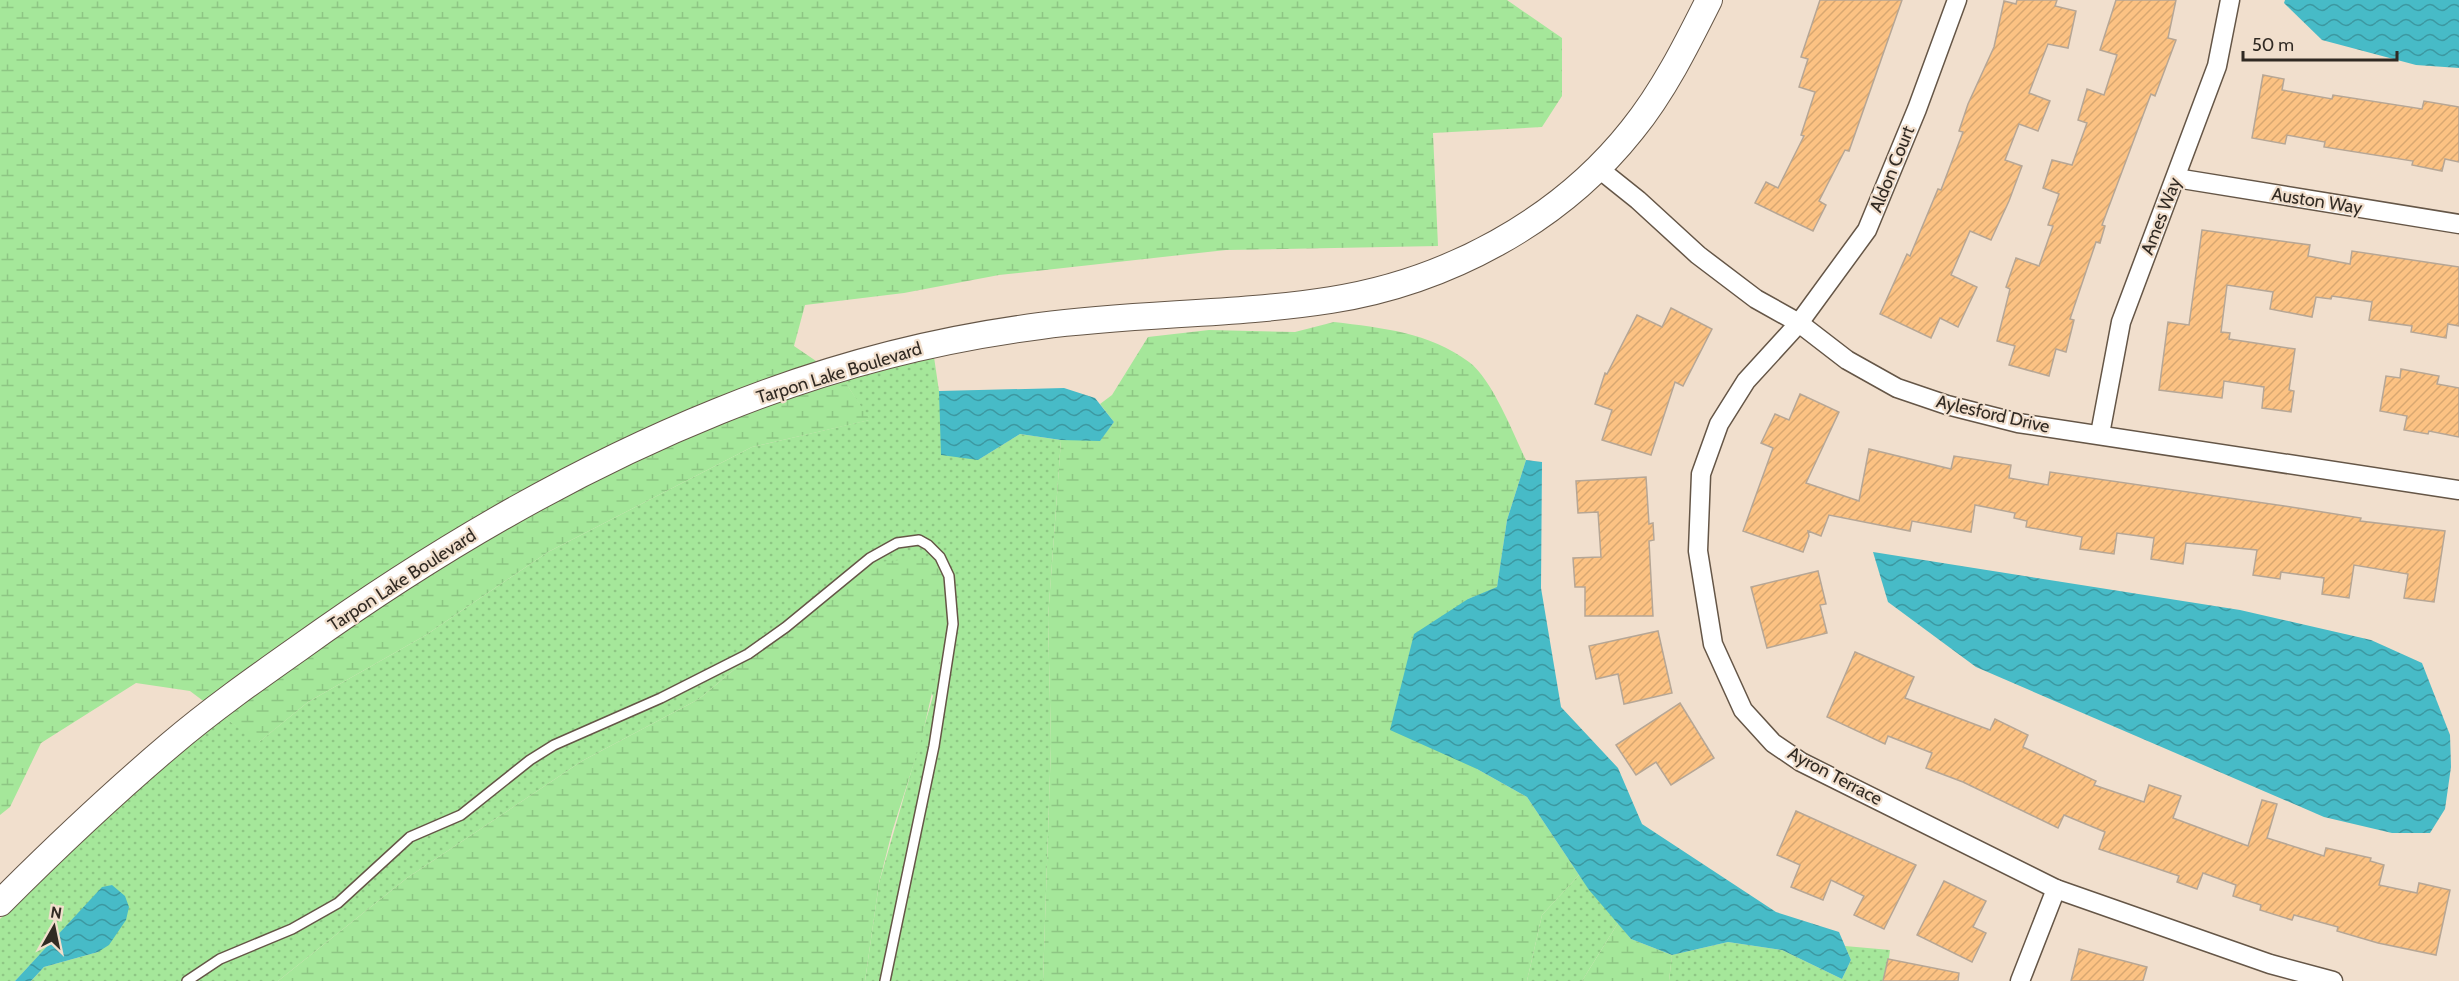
<svg xmlns="http://www.w3.org/2000/svg" width="2459" height="981" viewBox="0 0 2459 981" font-family="Cabin,sans-serif">
  <style>
    .grass { fill: url(#grass-dots) }
    .wetland { fill: url(#wetland-marsh) }
    .water { fill: url(#water-waves) }
    .building { fill: url(#building-hatch); stroke: #b6a695; stroke-width: 1.5 }
    .lines { fill: none; stroke-linecap: round; stroke-linejoin: round }
    .lane-casing { stroke: #655647; stroke-width: 12 }
    .street-casing { stroke: #655647; stroke-width: 21 }
    .secondary-casing { stroke: #655647; stroke-width: 28 }
    .lane { stroke: #fff; stroke-width: 9 }
    .street { stroke: #fff; stroke-width: 18 }
    .secondary { stroke: #fff; stroke-width: 26 }
    .labels { text-anchor: middle; stroke-width: 4.5; stroke-linejoin: round; paint-order: stroke }
    .street-label { font-size: 18px; fill: #312a23; stroke: #f1dfcd }
  </style>
  <defs>
    <pattern id="grass-dots" width="8" height="8" patternUnits="userSpaceOnUse" patternTransform="scale(1.5)"><rect width="8" height="8" fill="#a5e79a"/><path d="M2 2h.1M6 6h.1" fill="none" stroke="#8ec684" stroke-width="1.8" stroke-linecap="round"/></pattern>
    <pattern id="wetland-marsh" width="20" height="14" patternUnits="userSpaceOnUse" patternTransform="scale(1.5)"><rect width="20" height="14" fill="#a5e79a"/><path d="M1 5h8M5 5V1M11 12h8M15 12V8" fill="none" stroke="#8ec684"/></pattern>
    <pattern id="water-waves" width="16" height="10" patternUnits="userSpaceOnUse" patternTransform="scale(1.5)"><rect width="16" height="10" fill="#47bbc7"/><path d="M0 5q4-4 8 0t8 0" fill="none" stroke="#3c98a1"/></pattern>
    <pattern id="building-hatch" width="6" height="6" patternUnits="userSpaceOnUse" patternTransform="scale(1.5)"><rect width="6" height="6" fill="#fcc283"/><path d="M-1 1l2-2M0 6l6-6M5 7l2-2" fill="none" stroke="#d8a771"/></pattern>
  </defs>
  <rect width="100%" height="100%" fill="#f1dfcd"/>
  <g class="grass">
    <path d="M 934,357 L 939,391 L 978,460 L 1020,434 L 1061,440 L 1048,618 L 1051,744 L 1043,981 L 865,981 L 879,883 L 933,696 L 860,564 L 699,699 L 582,761 L 407,878 L 278,981 L 31,981 L 44,967 L 98,952 L 112,885 L 102,888 L 15,981 L 0,981 L 0,919 C 72,848 144,779 224,717 L 259,742 L 308,702 L 426,635 L 548,552 L 752,447 L 869,420 L 844,380 Z"/>
    <polygon points="1579,875 1618,923 1582,981 1527,981 1542,915"/>
    <polygon points="1728,942 1782,950 1842,979 1851,960 1845,946 1890,950 1886,981 1669,981 1672,955"/>
  </g>
  <g class="wetland">
    <polygon points="0,0 1507,0 1562,38 1562,96 1542,127 1433,133 1438,246 1226,250 999,275 904,293 805,305 794,346 819,363 715,400 206,703 190,691 136,683 41,743 10,807 0,815"/>
    <path d="M 1334,322 C 1382,328 1429,332 1469,362 C 1492,379 1513,433 1526,460 L 1507,520 L 1497,588 L 1468,599 L 1477,769 L 1527,797 L 1579,875 L 1542,915 L 1527,981 L 1043,981 L 1051,744 L 1048,618 L 1061,440 L 1100,440 L 1114,422 L 1100,404 L 1112,395 L 1148,337 L 1209,330 L 1295,332 Z"/>
    <path d="M 844,380 L 870,420 L 752,447 L 548,552 L 426,635 L 308,702 L 258,743 L 224,717 C 268,685 311,651 357,621 C 506,519 670,432 844,380 Z"/>
    <polygon points="948,555 950,614 921,741 892,832 879,883 865,981 278,981 407,878 582,761 699,699 860,564"/>
    <polygon points="1618,923 1631,939 1672,955 1669,981 1582,981"/>
  </g>
  <g class="water">
    <polygon points="2285,0 2459,0 2459,68 2416,65 2322,40 2284,3"/>
    <polygon points="1064,388 1095,398 1114,422 1100,441 1061,440 1020,434 978,460 941,455 939,391"/>
    <polygon points="1526,460 1542,462 1541,588 1561,707 1618,768 1642,824 1776,912 1839,932 1851,960 1842,979 1782,950 1728,942 1672,955 1631,939 1589,890 1527,797 1477,769 1390,730 1414,634 1468,599 1497,587 1507,520"/>
    <polygon points="1873,552 2240,610 2371,640 2422,663 2450,735 2451,767 2445,809 2430,833 2392,833 2324,817 1976,667 1888,602"/>
    <polygon points="112,885 125,896 129,907 126,920 109,945 98,952 44,967 31,981 15,981 102,887"/>
  </g>
  <g class="building">
    <polygon points="1820,0 1902,0 1849,151 1845,150 1819,201 1826,205 1813,231 1755,203 1766,182 1778,188 1804,136 1801,135 1815,92 1799,87 1808,59 1801,57"/>
    <polygon points="2017,0 2057,0 2055,6 2076,11 2068,48 2048,44 2029,93 2050,101 2038,131 2019,124 2005,160 2022,166 2009,201 1991,240 1970,231 1951,275 1977,287 1958,327 1940,318 1931,338 1880,314 1907,254 1910,256 1938,189 1941,190 1963,132 1959,131 1968,104 1994,47 2004,1 2016,4"/>
    <polygon points="2116,0 2176,0 2168,38 2176,40 2155,96 2151,94 2102,225 2105,226 2100,243 2096,242 2070,319 2074,320 2066,352 2056,349 2049,376 2009,365 2015,346 1997,341 2010,289 2006,287 2016,258 2039,266 2053,226 2048,225 2059,194 2043,188 2052,160 2072,165 2087,123 2078,120 2087,89 2104,95 2117,55 2100,50"/>
    <polygon points="2263,75 2284,79 2282,90 2332,99 2333,95 2422,109 2424,101 2459,107 2459,162 2445,159 2442,171 2412,165 2413,161 2324,147 2325,142 2287,135 2285,144 2252,138"/>
    <polygon points="2202,230 2310,245 2308,256 2350,264 2352,251 2459,267 2459,326 2448,324 2446,338 2411,332 2412,326 2369,320 2372,302 2332,296 2331,299 2316,297 2312,317 2270,309 2273,292 2227,285 2221,332 2230,333 2229,339 2295,349 2289,390 2294,391 2291,412 2262,408 2264,387 2224,381 2222,398 2159,390 2168,322 2189,325"/>
    <polygon points="1671,308 1712,329 1683,386 1675,382 1651,455 1602,440 1612,410 1595,404 1605,373 1607,374 1637,315 1662,327"/>
    <polygon points="2401,369 2439,376 2437,384 2459,388 2459,437 2429,431 2428,434 2404,430 2407,416 2380,411 2386,376 2400,378"/>
    <polygon points="1800,394 1839,412 1806,483 1859,501 1869,449 1951,469 1954,456 2011,465 2009,478 2048,485 2050,472 2291,507 2361,518 2360,521 2445,531 2434,602 2404,598 2408,574 2354,565 2349,598 2322,594 2324,578 2281,572 2280,579 2253,575 2257,550 2186,543 2183,564 2151,559 2154,538 2117,533 2114,554 2080,549 2082,537 2026,527 2027,521 2014,518 2015,513 1975,505 1971,532 1912,521 1910,531 1829,515 1821,536 1808,531 1809,536 1803,552 1743,531 1773,448 1761,443 1775,414 1789,420"/>
    <polygon points="1646,477 1649,524 1653,523 1654,540 1649,541 1653,616 1585,616 1585,587 1575,587 1573,558 1601,557 1598,512 1578,513 1576,481"/>
    <polygon points="1818,571 1826,604 1820,605 1827,633 1767,648 1751,587"/>
    <polygon points="1658,631 1672,693 1624,704 1618,674 1596,679 1589,646"/>
    <polygon points="1855,652 1914,677 1905,698 1990,730 1995,719 2028,735 2023,747 2096,781 2094,785 2144,802 2149,785 2181,796 2173,818 2248,846 2262,800 2277,804 2267,838 2324,856 2326,848 2371,858 2370,861 2384,865 2379,885 2417,893 2419,883 2450,890 2436,955 2378,943 2337,931 2338,927 2294,915 2292,920 2260,910 2261,905 2233,896 2236,885 2203,873 2197,889 2177,882 2179,876 2099,849 2105,832 2064,815 2058,828 1963,782 1926,768 1932,753 1888,736 1885,744 1827,717"/>
    <polygon points="1680,703 1714,758 1671,785 1656,762 1636,775 1616,745"/>
    <polygon points="1796,811 1916,865 1884,929 1854,915 1864,896 1831,880 1823,900 1791,887 1800,865 1777,855"/>
    <polygon points="1944,881 1986,901 1973,927 1986,933 1972,962 1917,935"/>
    <polygon points="2079,949 2147,967 2143,981 2071,981"/>
    <polygon points="1888,959 1959,973 1958,981 1883,981"/>
  </g>
  <g class="lines">
    <g class="lane-casing">
      <polyline id="lane" points="187,981 220,959 292,929 338,903 410,837 461,815 530,760 554,745 661,698 748,654 786,627 870,558 897,543 919,540 928,545 940,557 949,576 953,624 934,746 885,981"/>
    </g>
    <g class="street-casing">
      <g id="street">
        <polyline points="1957,0 1917,109 1867,230 1799,323 1746,381 1719,424 1701,474 1698,551 1713,644 1743,710 1773,743 1801,762 2056,889 2270,964 2333,981"/>
        <polyline points="1598,168 1638,200 1698,255 1756,299 1799,323 1847,360 1897,388 1947,405 2018,423 2459,490"/>
        <polyline points="2176,178 2459,224"/>
        <polyline points="2100,434 2121,322 2217,66 2230,0"/>
        <polyline points="2020,981 2056,889"/>
      </g>
    </g>
    <g class="secondary-casing">
      <path id="secondary" d="M 0,903 C 55,848 111,795 170,745 C 211,710 255,679 299,648 C 430,554 570,471 719,411 C 822,369 931,340 1040,326 C 1137,313 1235,315 1331,300 C 1446,282 1559,222 1632,130 C 1663,92 1687,44 1709,0"/>
    </g>
    <use href="#lane" class="lane"/>
    <use href="#street" class="street"/>
    <use href="#secondary" class="secondary"/>
  </g>
  <g class="labels">
    <g class="street-label">
      <text transform="translate(1892 169) rotate(-68)" y="6">Aldon Court</text>
      <text transform="translate(2317 201) rotate(9)" y="6">Auston Way</text>
      <text transform="translate(2161 216) rotate(-69)" y="6">Ames Way</text>
      <text transform="translate(839 373) rotate(-17)" y="6">Tarpon Lake Boulevard</text>
      <text transform="translate(1993 414) rotate(13)" y="6">Aylesford Drive</text>
      <text transform="translate(402 580) rotate(-33)" y="6">Tarpon Lake Boulevard</text>
      <text transform="translate(1835 776) rotate(28)" y="6">Ayron Terrace</text>
    </g>
  </g>
  <g transform="translate(54 927) rotate(9)" stroke="#f1dfcd" stroke-width="4.5" paint-order="stroke">
  <path d="M0-4.5L10 22L0 15L-10 22Z" fill="#312a23"/>
  <text y="-9" font-size="16" font-weight="bold" text-anchor="middle" fill="#312a23">N</text>
  </g>
  <path d="M2243 51v9h154v-9" fill="none" stroke="#312a23" stroke-width="3"/>
  <text x="2252" y="51" font-size="18" fill="#312a23" stroke="#f1dfcd" stroke-width="4.5" paint-order="stroke">50 m</text>
</svg>
